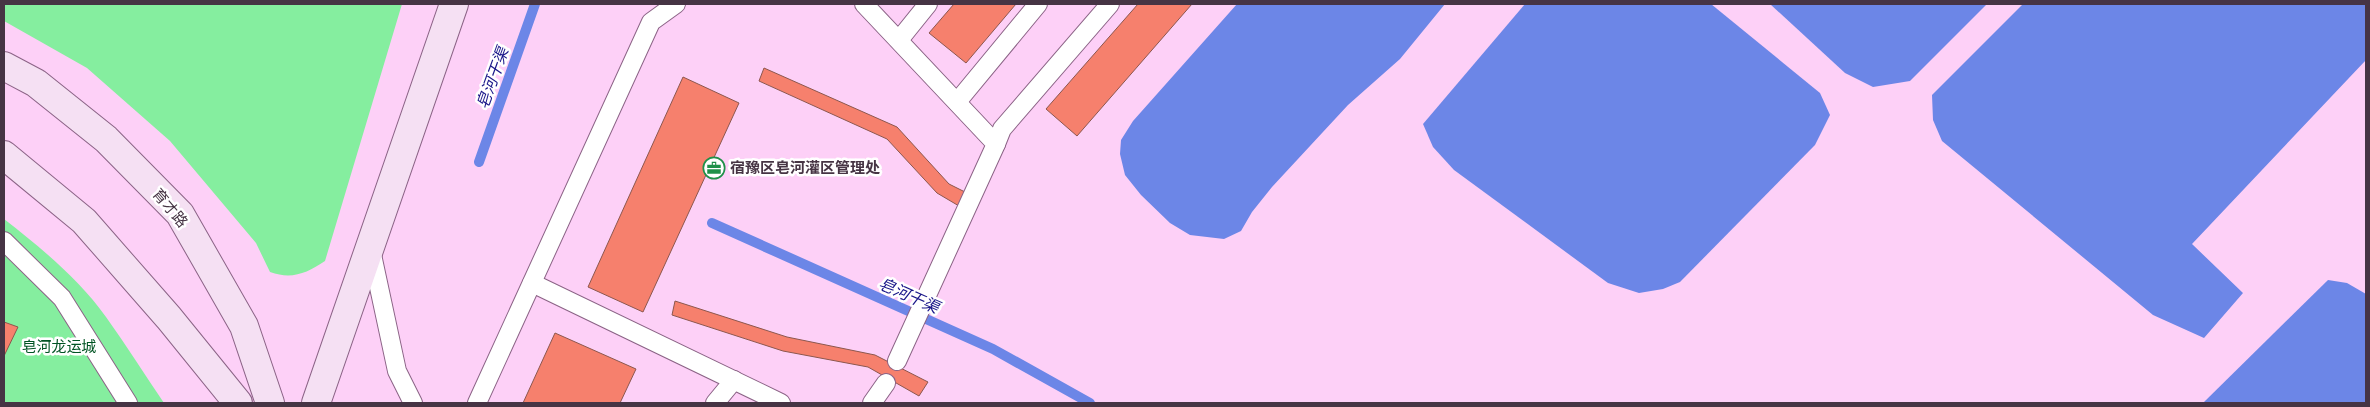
<svg xmlns="http://www.w3.org/2000/svg" width="2370" height="407" viewBox="0 0 2370 407" font-family="Jost,'Noto Sans SC',sans-serif">
  <style>
    .green { fill: #85ee9f }
    .water { fill: #6c86e7 }
    .lines { fill: none; stroke-linecap: round; stroke-linejoin: round }
    .stream { stroke: #6c86e7; stroke-width: 10 }
    .building { fill: #f6806d; stroke: #8c574e }
    .lane-casing { stroke: #8b6386; stroke-width: 20 }
    .secondary-casing { stroke: #8b6386; stroke-width: 30 }
    .lane { stroke: #fff; stroke-width: 18 }
    .secondary { stroke: #f5e0f3; stroke-width: 28 }
    .labels { text-anchor: middle; stroke-width: 5; stroke-linejoin: round; paint-order: stroke }
    .poi-label { font-size: 15px; font-weight: bold; fill: #463444; stroke: #fff; text-anchor: start }
    .street-label { font-size: 15px; fill: #463444; stroke: #fff }
    .park-label { font-size: 15px; fill: #005323; stroke: #fff }
    .water-label { font-size: 16px; font-style: italic; fill: #181588; stroke: #fff }
  </style>
  <rect width="100%" height="100%" fill="#fdd0f7"/>
  <g class="green">
    <path d="M 4,4 L 402,4 L 325,261 C 307,273 292,280 270,272 L 256,243 L 170,141 L 87,68 L 4,21 Z"/>
    <path d="M 4,219 C 40,247 79,279 106,317 C 126,345 145,375 164,403 L 4,403 Z"/>
  </g>
  <g class="water">
    <polygon points="1237,4 1445,4 1400,59 1348,105 1272,187 1252,212 1241,231 1224,239 1190,235 1170,223 1141,195 1125,175 1120,154 1121,140 1133,121"/>
    <polygon points="1525,4 1711,4 1820,93 1830,115 1815,145 1680,282 1663,289 1639,293 1608,283 1454,170 1433,147 1423,124"/>
    <polygon points="1770,4 1987,4 1910,81 1873,87 1845,73"/>
    <polygon points="2023,4 2366,4 2366,60 2192,244 2243,293 2204,338 2153,315 1942,141 1933,120 1932,95"/>
    <polygon points="2328,280 2347,283 2366,294 2366,403 2203,403"/>
  </g>
  <g class="lines">
    <g class="stream">
      <polyline points="479,162 535,4"/>
      <polyline points="712,223 993,349 1090,403"/>
    </g>
  </g>
  <g class="building">
    <polygon points="954,4 1016,4 966,63 929,33"/>
    <polygon points="1138,4 1192,4 1077,136 1046,109"/>
    <polygon points="764,68 897,127 949,184 965,192 959,206 937,193 887,139 759,81"/>
    <polygon points="683,77 739,103 643,312 588,287"/>
    <polygon points="675,301 787,337 875,355 928,382 919,396 868,367 783,351 672,315"/>
    <polygon points="4,322 18,327 4,356"/>
    <polygon points="555,333 636,369 620,403 523,403"/>
  </g>
  <g class="lines">
    <g class="lane-casing">
      <g id="lane">
        <polyline points="864,4 996,144 897,361"/>
        <polyline points="899,40 928,4"/>
        <polyline points="957,102 1038,4"/>
        <polyline points="996,144 1002,129 1110,4"/>
        <polyline points="4,241 62,298 128,403"/>
        <polyline points="371,250 397,371 413,403"/>
        <polyline points="532,283 781,403"/>
        <polyline points="477,403 651,22 676,4"/>
        <polyline points="715,403 734,380"/>
        <polyline points="872,403 886,383"/>
      </g>
    </g>
    <g class="secondary-casing">
      <g id="secondary">
        <polyline points="4,66 36,83 106,139 180,214 244,326 270,403"/>
        <polyline points="4,155 84,221 169,318 238,403"/>
        <polyline points="316,403 454,4"/>
      </g>
    </g>
    <use href="#lane" class="lane"/>
    <use href="#secondary" class="secondary"/>
  </g>
  <defs>
    <g id="office-ring" transform="scale(1.125)"><circle r="9.5" fill="#fff" stroke="#209049" stroke-width="1.5"/><path d="M-6-3h4V-5.5h4V-3h4V5H-6ZM-1-4.5V-3h2v-1.5ZM-6 0V1H6V0Z" fill="#209049"/></g>
  </defs>
  <g fill-rule="evenodd">
    <use href="#office-ring" x="714" y="168"/>
  </g>
  <g class="labels">
    <g class="poi-label">
      <text x="730" y="173">宿豫区皂河灌区管理处</text>
    </g>
    <g class="street-label">
      <text transform="translate(170 208) rotate(50)" y="5">育才路</text>
    </g>
    <g class="park-label">
      <text x="59" y="352">皂河龙运城</text>
    </g>
    <g class="water-label">
      <text transform="translate(492 78) rotate(-70)" y="6">皂河干渠</text>
      <text transform="translate(909 295) rotate(24)" y="6">皂河干渠</text>
    </g>
  </g>
  <rect width="2370" height="407" fill="none" stroke="#463444" stroke-width="10"/>
</svg>
